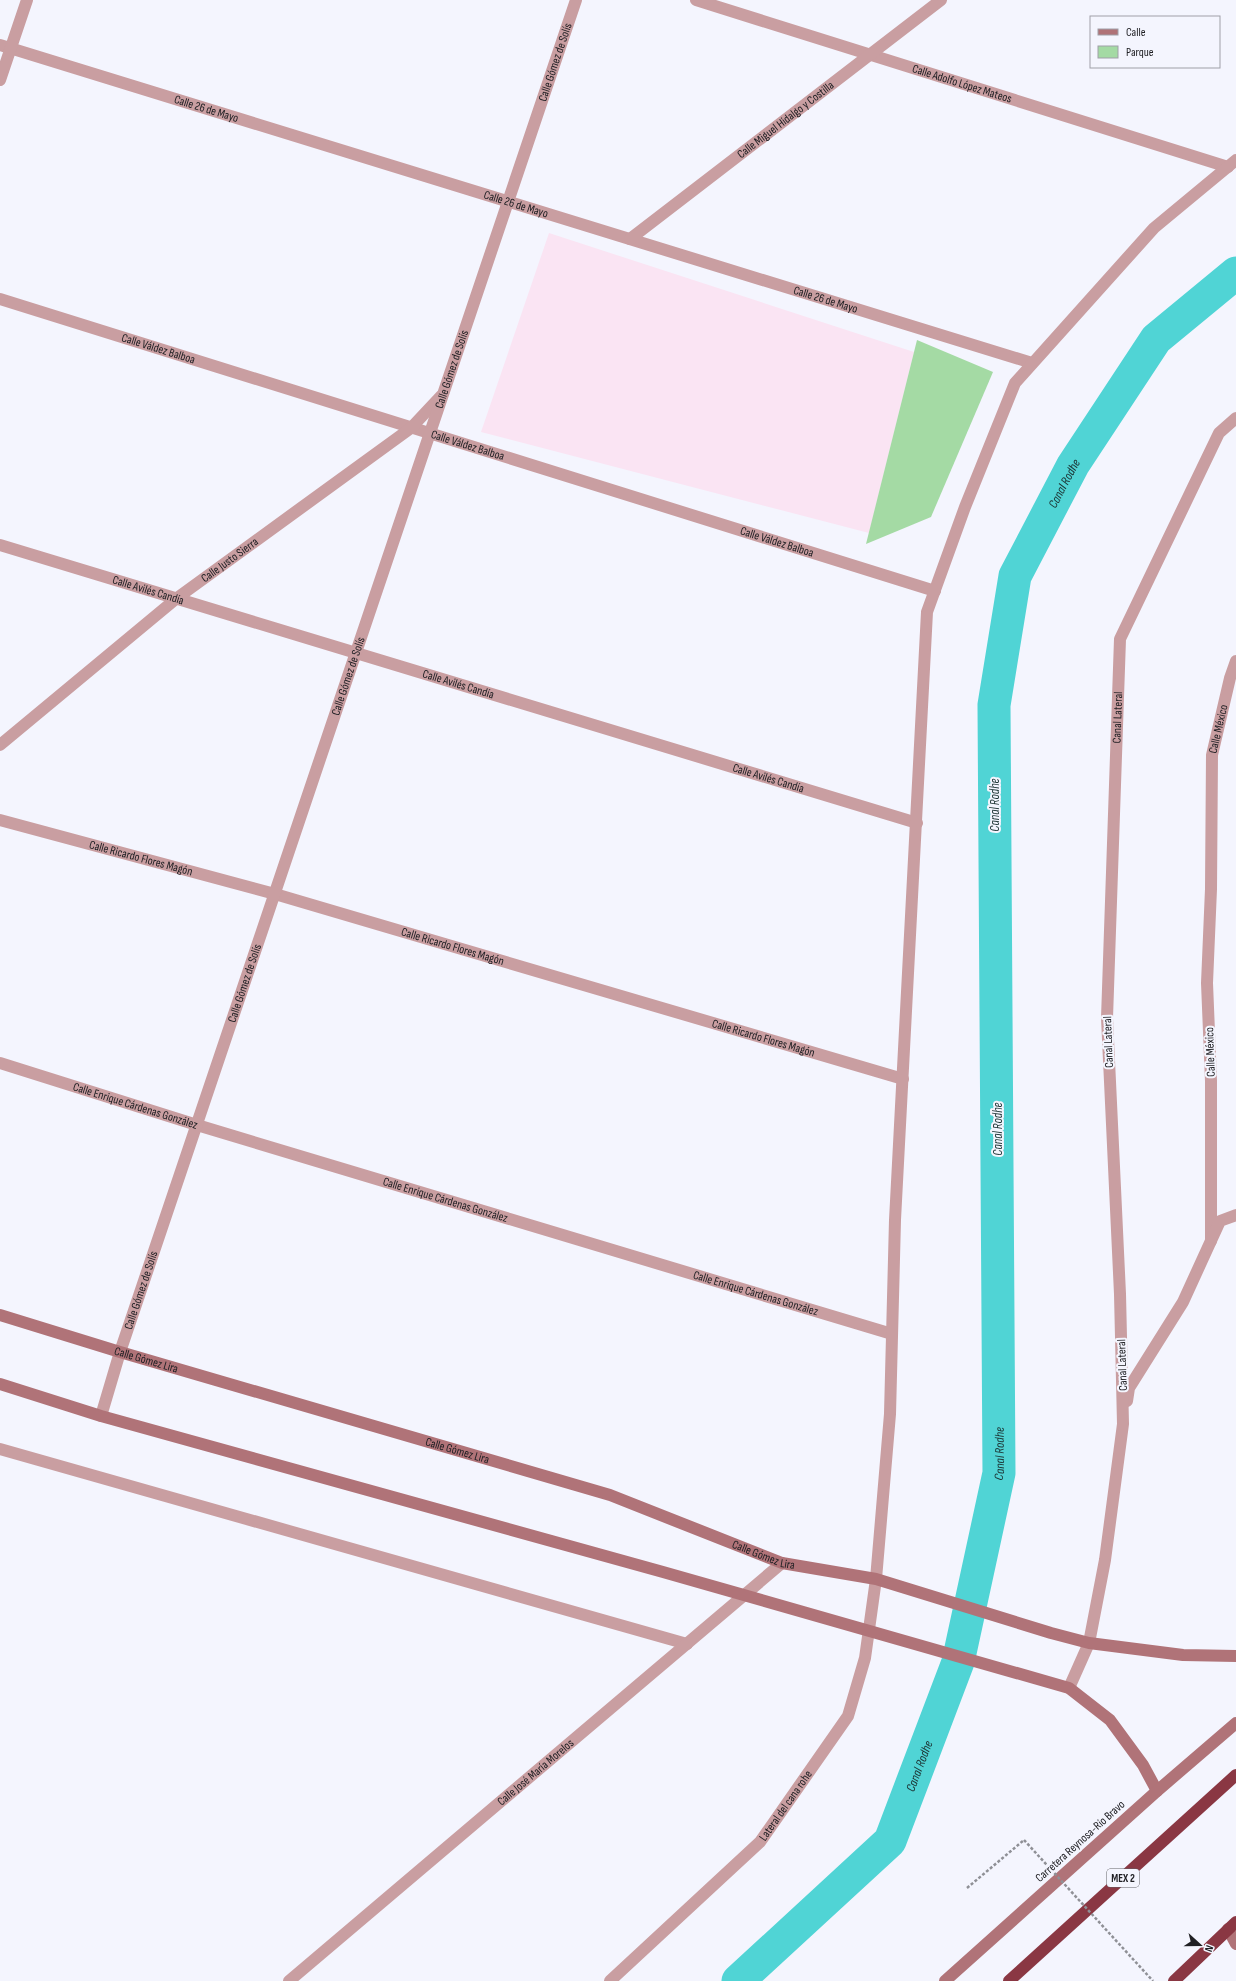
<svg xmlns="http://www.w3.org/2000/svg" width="1236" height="1981" viewBox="0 0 1236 1981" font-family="'Sofia Sans Condensed',sans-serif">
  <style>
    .education { fill: #fae4f3 }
    .green { fill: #a4daa4 }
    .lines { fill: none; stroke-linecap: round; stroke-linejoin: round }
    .canal { stroke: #50d4d5; stroke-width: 33 }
    .path { stroke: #8f9096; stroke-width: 2.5; stroke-dasharray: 3 2; stroke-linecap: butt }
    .lane { stroke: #c99ea1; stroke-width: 12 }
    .street { stroke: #c99ea1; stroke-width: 12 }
    .secondary { stroke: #b07378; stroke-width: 12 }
    .highway { stroke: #8a3743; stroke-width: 12 }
    .path-bridge { stroke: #8f9096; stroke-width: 2.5; stroke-dasharray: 3 2; stroke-linecap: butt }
    .labels { text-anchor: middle; stroke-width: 4; stroke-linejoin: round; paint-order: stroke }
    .shield { fill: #f4f5fe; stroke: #606065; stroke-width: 1 }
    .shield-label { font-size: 11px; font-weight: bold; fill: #202024 }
    .street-label { font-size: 12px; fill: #202024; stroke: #f4f5fe }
    .water-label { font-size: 13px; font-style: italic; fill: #1c3333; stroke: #f4f5fe }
  </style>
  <rect width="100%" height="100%" fill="#f4f5fe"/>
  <polygon class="education" points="549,233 914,352 869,533 481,432"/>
  <polygon class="green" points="917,340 993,372 931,517 866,544"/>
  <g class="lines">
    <path class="canal" id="s1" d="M 738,1981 L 890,1841 L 958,1662 L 999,1473 L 994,705 L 1015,576 L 1073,465 L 1156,339 L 1236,273"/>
    <polyline class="path" points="967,1888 1024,1840"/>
    <polyline class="lane" points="0,1449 687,1644"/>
    <g class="street">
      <path id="s2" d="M 696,0 L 1228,167"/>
      <path id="s3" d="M 0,45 L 1032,363"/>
      <polyline points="0,80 27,0"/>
      <path id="s4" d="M 630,239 L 941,0"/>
      <path id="s5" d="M 0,299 L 935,591"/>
      <path id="s6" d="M 0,545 L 917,823"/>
      <path id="s7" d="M 0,745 L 177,598 L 411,428 L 441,396"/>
      <path id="s8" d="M 0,820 L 275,894 L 903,1079"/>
      <path id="s9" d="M 0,1063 L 197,1125 L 892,1334"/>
      <path id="s10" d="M 1211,1241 L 1211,1081 L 1207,983 L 1211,889 L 1212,755 L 1230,678 L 1236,661"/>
      <polyline points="1127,1401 1129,1388 1183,1302 1220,1221 1236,1215"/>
      <path id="s11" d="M 101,1416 L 120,1352 L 576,0"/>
      <path id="s12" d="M 1069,1688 L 1089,1643 L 1105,1560 L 1123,1424 L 1120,1294 L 1107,1018 L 1120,639 L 1219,433 L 1236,418"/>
      <path id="s13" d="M 289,1981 L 782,1563"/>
      <path id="s14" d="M 610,1981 L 760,1842 L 848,1716 L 865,1658 L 876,1579 L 890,1414 L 895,1220 L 927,612 L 965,507 L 1015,383 L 1154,228 L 1236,160"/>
    </g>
    <g class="secondary">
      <path id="s15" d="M 0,1315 L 120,1352 L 610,1495 L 782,1563 L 876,1579 L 1051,1633 L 1089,1643 L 1183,1655 L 1236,1656"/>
      <polyline points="0,1384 101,1416 663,1572 1069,1688 1110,1720 1143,1765 1157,1791"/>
      <polyline points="1228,1929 1236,1944"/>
      <polyline points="945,1981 1157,1791 1236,1723"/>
    </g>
    <g class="highway">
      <polyline points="1009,1981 1236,1775"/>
      <polyline points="1174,1981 1236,1922"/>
    </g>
    <polyline class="path-bridge" points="1024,1840 1153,1981"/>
  </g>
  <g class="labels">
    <rect class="shield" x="1107" y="1869" width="32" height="18" rx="3"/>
    <g class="shield-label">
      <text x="1123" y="1882">MEX 2</text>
    </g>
    <g class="street-label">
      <text dy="4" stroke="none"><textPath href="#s11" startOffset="1428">Calle Gómez de Solís</textPath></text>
      <text dy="4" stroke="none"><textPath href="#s2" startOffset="279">Calle Adolfo López Mateos</textPath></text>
      <text dy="4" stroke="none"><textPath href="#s3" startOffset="216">Calle 26 de Mayo</textPath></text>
      <text dy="4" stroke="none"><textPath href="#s4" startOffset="196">Calle Miguel Hidalgo y Costilla</textPath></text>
      <text dy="4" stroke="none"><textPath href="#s3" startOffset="540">Calle 26 de Mayo</textPath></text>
      <text dy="4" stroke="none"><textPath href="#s3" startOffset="864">Calle 26 de Mayo</textPath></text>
      <text dy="4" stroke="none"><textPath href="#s5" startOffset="166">Calle Váldez Balboa</textPath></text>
      <text dy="4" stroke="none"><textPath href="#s11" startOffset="1104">Calle Gómez de Solís</textPath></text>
      <text dy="4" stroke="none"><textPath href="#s5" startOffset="490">Calle Váldez Balboa</textPath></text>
      <text dy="4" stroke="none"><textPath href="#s5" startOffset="814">Calle Váldez Balboa</textPath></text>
      <text dy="4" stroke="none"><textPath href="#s7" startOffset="295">Calle Justo Sierra</textPath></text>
      <text dy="4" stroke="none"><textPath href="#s6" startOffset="155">Calle Avilés Candía</textPath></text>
      <text dy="4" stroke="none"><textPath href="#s11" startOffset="780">Calle Gómez de Solís</textPath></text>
      <text dy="4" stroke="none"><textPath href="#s6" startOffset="479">Calle Avilés Candía</textPath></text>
      <text dy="4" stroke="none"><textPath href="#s12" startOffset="978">Canal Lateral</textPath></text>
      <text dy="4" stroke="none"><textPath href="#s10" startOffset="513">Calle México</textPath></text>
      <text dy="4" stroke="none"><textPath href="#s6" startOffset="803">Calle Avilés Candía</textPath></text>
      <text dy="4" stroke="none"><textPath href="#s8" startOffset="146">Calle Ricardo Flores Magón</textPath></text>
      <text dy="4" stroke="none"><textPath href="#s8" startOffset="470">Calle Ricardo Flores Magón</textPath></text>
      <text dy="4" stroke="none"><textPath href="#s11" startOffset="456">Calle Gómez de Solís</textPath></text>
      <text dy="4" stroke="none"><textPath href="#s8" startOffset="794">Calle Ricardo Flores Magón</textPath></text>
      <text transform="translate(1108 1042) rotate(-92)" y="4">Canal Lateral</text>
      <text transform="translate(1210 1052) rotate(-92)" y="4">Calle México</text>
      <text dy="4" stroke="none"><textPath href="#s9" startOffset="142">Calle Enrique Cárdenas González</textPath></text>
      <text dy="4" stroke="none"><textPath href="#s9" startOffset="466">Calle Enrique Cárdenas González</textPath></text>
      <text dy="4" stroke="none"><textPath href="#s11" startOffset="132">Calle Gómez de Solís</textPath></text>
      <text dy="4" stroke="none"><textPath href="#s9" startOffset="790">Calle Enrique Cárdenas González</textPath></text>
      <text dy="4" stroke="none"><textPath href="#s15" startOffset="153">Calle Gómez Lira</textPath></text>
      <text transform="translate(1122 1365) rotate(-92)" y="4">Canal Lateral</text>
      <text dy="4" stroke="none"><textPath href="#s15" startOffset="477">Calle Gómez Lira</textPath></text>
      <text dy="4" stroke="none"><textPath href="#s15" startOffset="801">Calle Gómez Lira</textPath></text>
      <text dy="4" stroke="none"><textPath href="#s13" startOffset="323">Calle José María Morelos</textPath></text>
      <text dy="4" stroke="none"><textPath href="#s14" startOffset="249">Lateral del cana rohe</textPath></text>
      <text transform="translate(1080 1841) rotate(-42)" y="4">Carretera Reynosa-Río Bravo</text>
    </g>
    <g class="water-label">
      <text dy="5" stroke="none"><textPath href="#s1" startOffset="1595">Canal Rodhe</textPath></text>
      <text transform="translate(994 805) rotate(-90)" y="5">Canal Rodhe</text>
      <text transform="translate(997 1129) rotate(-90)" y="5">Canal Rodhe</text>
      <text dy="5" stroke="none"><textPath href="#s1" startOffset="611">Canal Rodhe</textPath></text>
      <text dy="5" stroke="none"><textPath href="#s1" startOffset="287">Canal Rodhe</textPath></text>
    </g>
  </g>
  <rect x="1090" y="16" width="130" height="52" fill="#f4f5fe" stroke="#9fa0a7"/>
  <rect x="1098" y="29" width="20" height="6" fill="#b07378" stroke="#9fa0a7"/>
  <text x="1126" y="36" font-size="12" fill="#202024">Calle</text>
  <rect x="1098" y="46" width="20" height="12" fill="#a4daa4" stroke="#9fa0a7"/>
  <text x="1126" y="56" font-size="12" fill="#202024">Parque</text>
  <g transform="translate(1200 1945) rotate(111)" stroke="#f4f5fe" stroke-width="3" paint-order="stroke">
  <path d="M0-3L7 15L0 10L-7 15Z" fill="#202024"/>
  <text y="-6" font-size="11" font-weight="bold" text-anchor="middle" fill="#202024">N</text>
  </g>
</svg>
